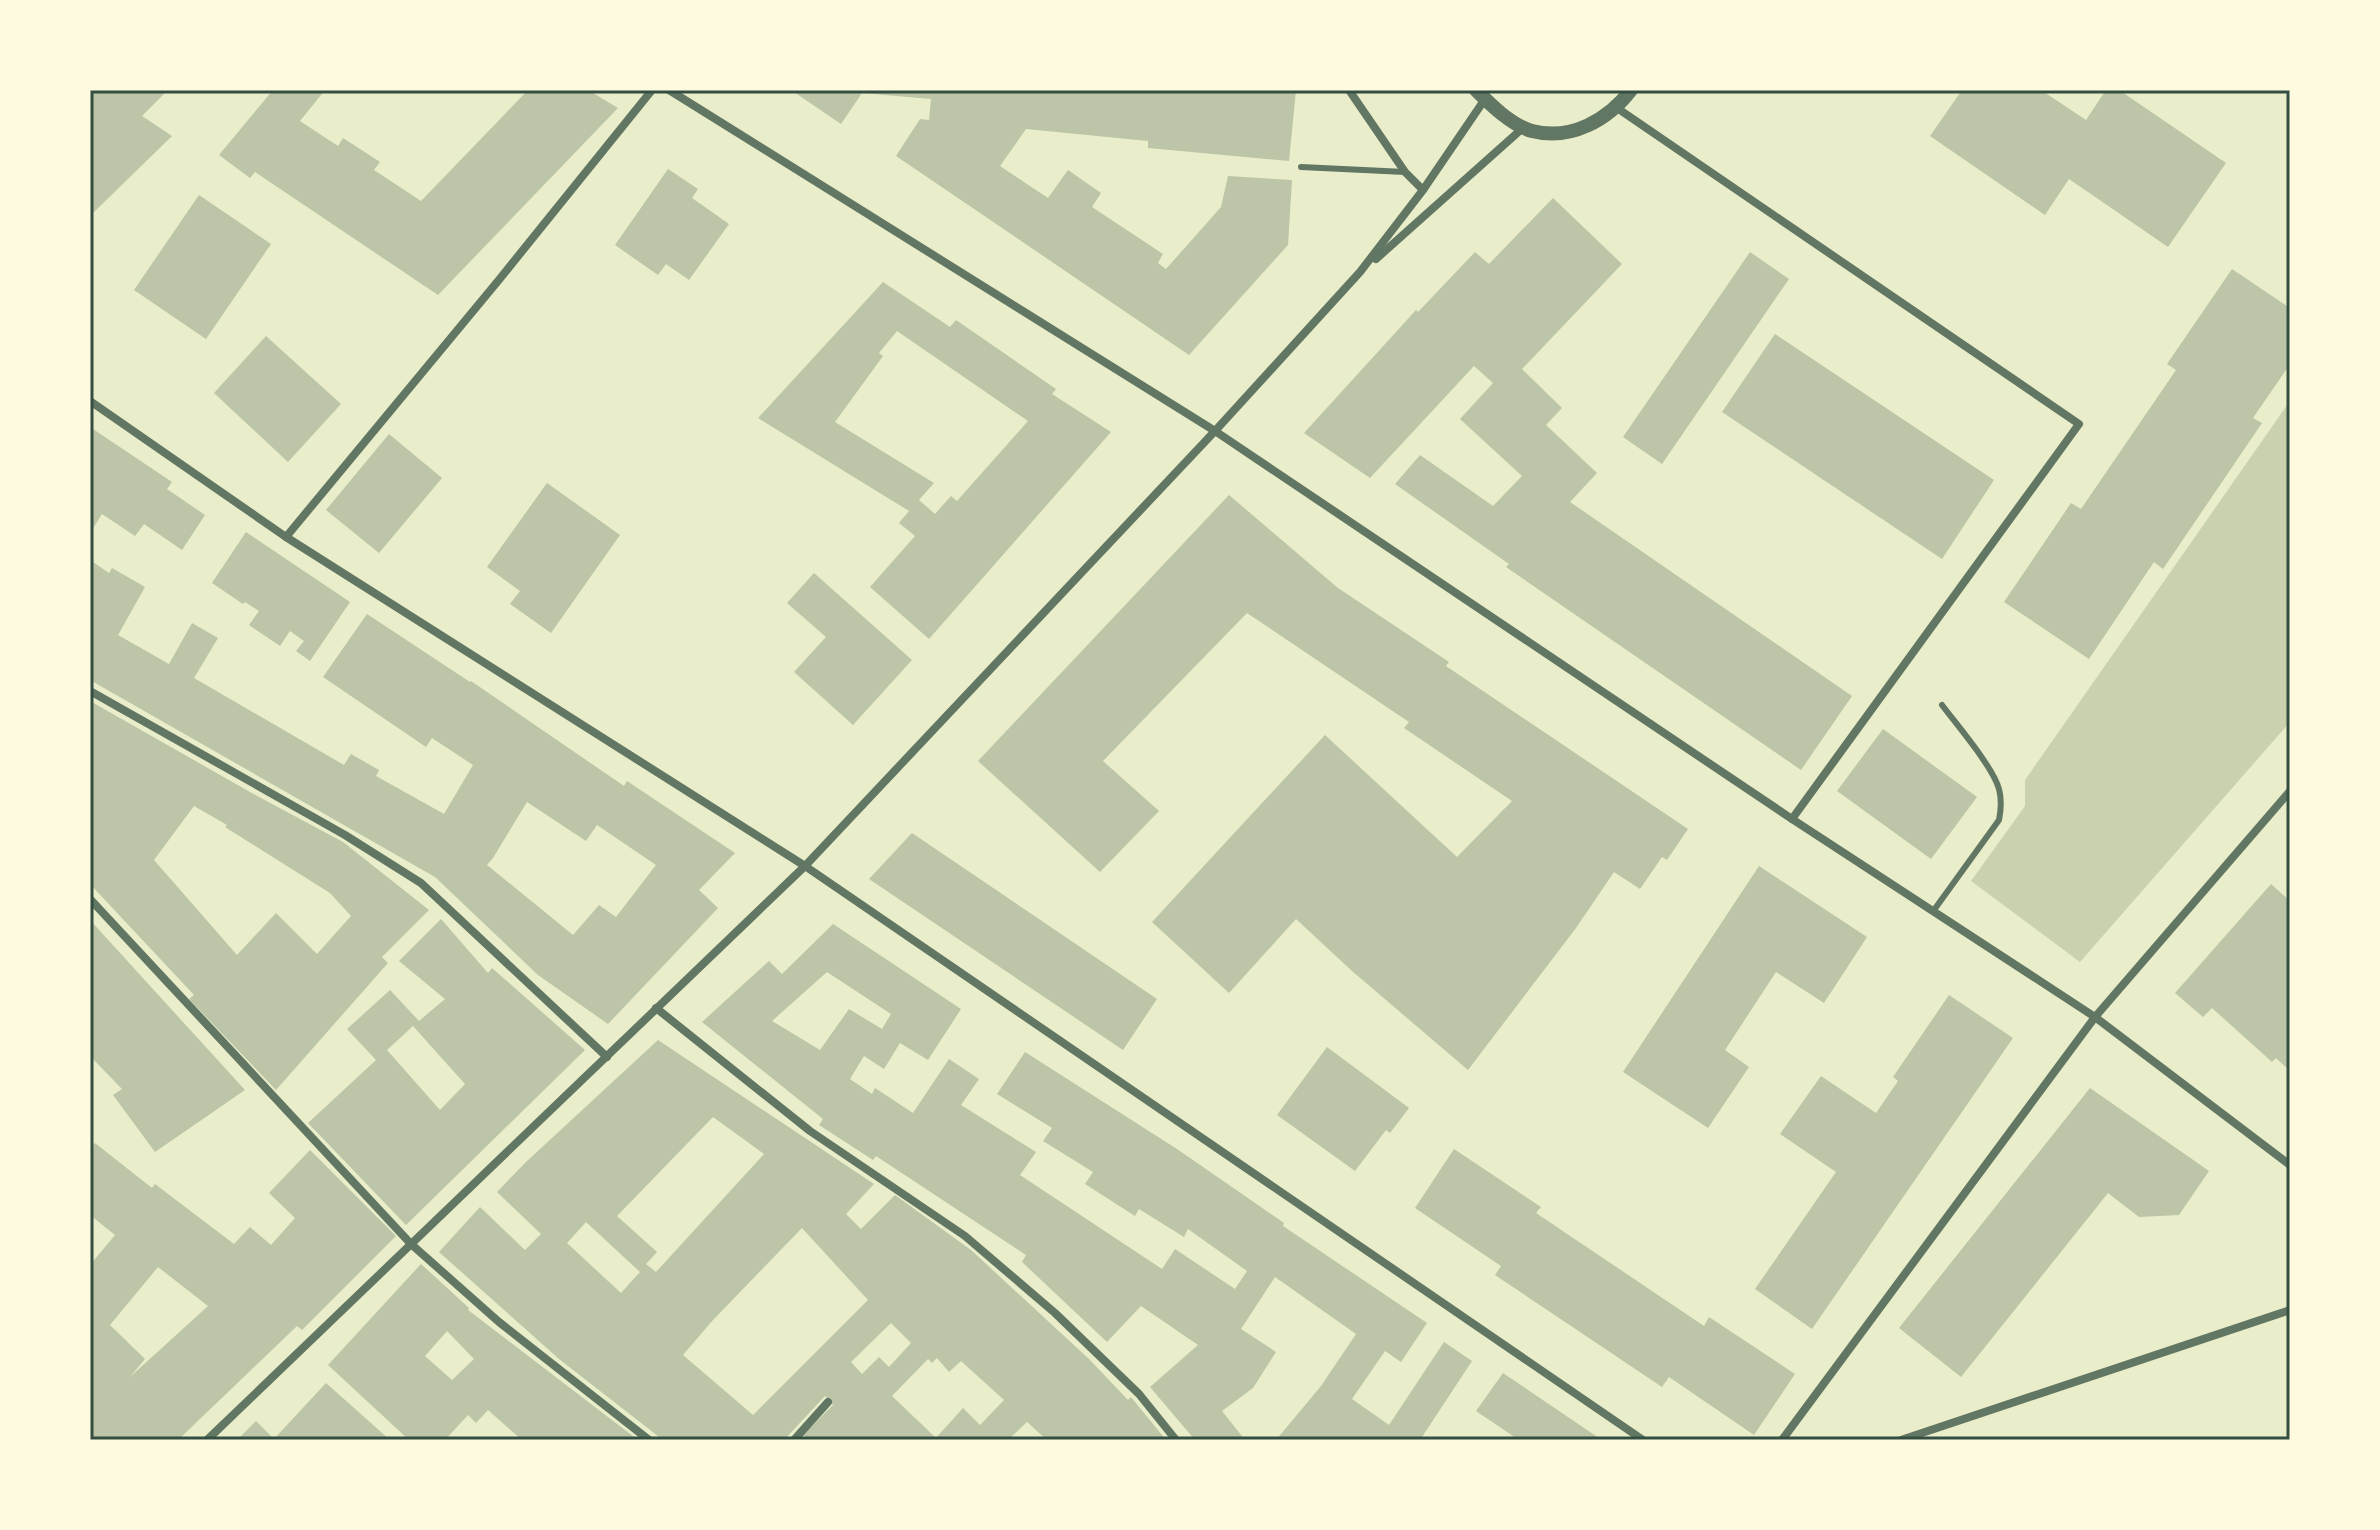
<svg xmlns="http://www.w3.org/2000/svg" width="2380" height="1530" viewBox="0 0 2380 1530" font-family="Ubuntu,sans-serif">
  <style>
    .green { fill: #cad2ad }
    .building { fill: #bcc5a7; fill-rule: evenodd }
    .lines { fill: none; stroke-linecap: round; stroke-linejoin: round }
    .service { stroke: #617663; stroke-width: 6 }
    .minor { stroke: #617663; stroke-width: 8 }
    .tertiary { stroke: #617663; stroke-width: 14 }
    .neatline { fill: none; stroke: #344e41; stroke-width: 3 }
  </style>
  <rect width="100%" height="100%" fill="#e9edc9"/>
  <polygon class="green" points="2290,401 2290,722 2080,962 1971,881 2025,806 2025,780"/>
  <g class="building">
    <polygon points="90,90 168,90 142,116 172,136 92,214 90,212"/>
    <polygon points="273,90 325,90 300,121 338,146 343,138 380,162 374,170 421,201 528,90 588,90 618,108 438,295 255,172 250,178 219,155"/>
    <polygon points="791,90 1296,90 1289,161 1148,148 1148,141 1026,129 1000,166 1048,198 1068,170 1101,193 1092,207 1163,254 1158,263 1166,269 1221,207 1228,176 1292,180 1288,245 1189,355 896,156 920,119 929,120 931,99 862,93 841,124"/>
    <polygon points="1962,90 2041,90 2086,120 2106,90 2119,90 2226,163 2168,247 2069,179 2045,215 1930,136"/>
    <polygon points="668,169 698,189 692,198 729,224 689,280 666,264 658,275 615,245"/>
    <polygon points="199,195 271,244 206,339 134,290"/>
    <polygon points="1553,198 1622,264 1522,369 1562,408 1546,425 1597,473 1570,502 1852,696 1801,770 1506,567 1509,564 1395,484 1420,455 1493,506 1522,476 1460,419 1493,383 1474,366 1370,478 1304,433 1416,310 1418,312 1475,252 1489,264"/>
    <polygon points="1750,252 1789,279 1662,464 1623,437"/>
    <polygon points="2232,269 2290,308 2290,364 2253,418 2262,423 2163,569 2154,562 2089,659 2004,602 2071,503 2081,509 2176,370 2167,364"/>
    <path d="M 883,282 L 950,327 L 956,320 L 1056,389 L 1052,394 L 1111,432 L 929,639 L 870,587 L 915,536 L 899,523 L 909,511 L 758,418 ZM 897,331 L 1028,421 L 957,501 L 951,496 L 935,514 L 919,500 L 934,483 L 835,422 L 883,356 L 879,353 Z"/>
    <polygon points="1775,334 1994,480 1942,559 1722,412"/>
    <polygon points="266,336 341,404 288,462 214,393"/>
    <polygon points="90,427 172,482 167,489 205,515 182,550 144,524 135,536 102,514 90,533"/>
    <polygon points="389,434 442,478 379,553 326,510"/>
    <polygon points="547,483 620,535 551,633 510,604 520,591 487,567"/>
    <polygon points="1229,495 1338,588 1449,662 1446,666 1688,829 1667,860 1662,857 1640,889 1614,872 1576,928 1468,1070 1352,971 1296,919 1229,993 1152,922 1325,735 1457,857 1512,801 1404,728 1409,722 1247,613 1103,761 1159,811 1100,872 978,761"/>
    <polygon points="246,532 350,602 310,661 296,651 304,641 290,631 280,646 249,625 259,611 245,602 243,604 212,583"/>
    <path d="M 90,560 L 109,573 L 112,568 L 145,587 L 118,635 L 169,664 L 192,623 L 218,638 L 194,678 L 344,765 L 351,754 L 379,770 L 376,776 L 444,814 L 473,765 L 432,738 L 426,747 L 323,677 L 367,614 L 470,682 L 471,681 L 624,786 L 627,781 L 735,853 L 699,890 L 718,908 L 608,1024 L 538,975 L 435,877 L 90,680 ZM 527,802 L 586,841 L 597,825 L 656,865 L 616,917 L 599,905 L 573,935 L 487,865 L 493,858 Z"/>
    <polygon points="814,573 912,660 853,725 794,672 826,637 787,603"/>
    <path d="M 90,701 L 250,792 L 343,842 L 429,910 L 382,957 L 388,963 L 276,1090 L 189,999 L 194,995 L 90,884 ZM 194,806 L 227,825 L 225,827 L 330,893 L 351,916 L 317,954 L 276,913 L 237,955 L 154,860 Z"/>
    <polygon points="1883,729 1977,797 1931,859 1837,791"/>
    <polygon points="912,833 1157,999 1123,1050 869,879"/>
    <polygon points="1759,866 1867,937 1824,1003 1776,972 1725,1050 1749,1067 1708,1128 1623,1072"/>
    <polygon points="2271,884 2290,901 2290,1071 2276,1058 2272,1062 2212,1008 2203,1017 2175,993"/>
    <path d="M 441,919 L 488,973 L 492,968 L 585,1050 L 406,1225 L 308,1123 L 376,1060 L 347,1029 L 390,990 L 419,1021 L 445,999 L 399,961 ZM 413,1026 L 465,1084 L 440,1110 L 387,1050 Z"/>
    <polygon points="90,920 245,1090 155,1152 113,1095 122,1089 90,1056"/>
    <path d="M 833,924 L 961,1009 L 928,1060 L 900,1043 L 884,1069 L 864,1056 L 850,1079 L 872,1094 L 875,1088 L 913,1113 L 949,1059 L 979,1079 L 961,1105 L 1036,1152 L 1020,1175 L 1162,1269 L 1175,1249 L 1235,1289 L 1247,1271 L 1188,1229 L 1184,1237 L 1139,1209 L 1135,1216 L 1085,1184 L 1093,1172 L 1043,1141 L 1052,1128 L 997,1094 L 1025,1052 L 1177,1149 L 1284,1223 L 1283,1226 L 1427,1323 L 1401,1362 L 1385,1351 L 1352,1399 L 1389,1425 L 1444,1342 L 1472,1361 L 1420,1440 L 1276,1440 L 1321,1386 L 1356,1334 L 1275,1277 L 1241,1329 L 1276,1352 L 1253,1388 L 1222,1411 L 1245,1440 L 1195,1440 L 1150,1387 L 1198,1345 L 1141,1306 L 1107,1342 L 1022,1262 L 1026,1255 L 876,1156 L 873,1160 L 819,1125 L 823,1119 L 702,1022 L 769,961 L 782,974 ZM 827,972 L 891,1014 L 882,1029 L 849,1009 L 820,1050 L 772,1021 Z"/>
    <polygon points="1949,995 2013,1038 1812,1329 1755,1289 1836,1172 1780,1134 1821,1076 1876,1113 1898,1081 1893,1077"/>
    <path d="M 658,1040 L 874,1184 L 846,1214 L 861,1229 L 895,1195 L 971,1250 L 1089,1359 L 1128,1400 L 1131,1397 L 1166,1440 L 1047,1440 L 1027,1422 L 1008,1440 L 808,1440 L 803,1435 L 833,1405 L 825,1396 L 784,1440 L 663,1440 L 559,1359 L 439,1252 L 480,1207 L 525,1250 L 541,1234 L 497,1192 L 526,1162 ZM 713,1117 L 764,1154 L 656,1272 L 646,1264 L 657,1252 L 617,1216 ZM 586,1222 L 640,1272 L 621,1293 L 567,1243 ZM 802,1228 L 868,1300 L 753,1415 L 683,1355 L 713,1320 ZM 891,1323 L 911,1343 L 889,1367 L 879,1357 L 862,1374 L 851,1362 ZM 937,1358 L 949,1372 L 961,1361 L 1004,1400 L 980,1425 L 963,1408 L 936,1438 L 892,1396 L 928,1359 L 932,1363 Z"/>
    <polygon points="1327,1047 1409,1108 1390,1133 1386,1130 1355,1171 1277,1115"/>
    <polygon points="2090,1088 2209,1171 2179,1215 2139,1217 2108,1193 1961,1377 1899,1328"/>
    <path d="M 95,1143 L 152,1188 L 155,1184 L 234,1244 L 250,1227 L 271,1245 L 295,1218 L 269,1193 L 310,1150 L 396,1236 L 302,1330 L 297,1326 L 178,1440 L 90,1440 L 90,1265 L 115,1235 L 90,1215 L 90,1150 ZM 158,1267 L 208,1306 L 130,1377 L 145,1359 L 110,1325 Z"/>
    <polygon points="1454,1149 1541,1207 1536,1213 1704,1326 1709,1317 1795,1374 1754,1435 1669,1377 1662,1387 1577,1330 1495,1275 1501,1266 1415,1208"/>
    <path d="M 421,1264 L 469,1308 L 468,1310 L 638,1440 L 522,1440 L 488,1410 L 476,1423 L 468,1415 L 445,1440 L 409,1440 L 328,1365 ZM 447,1331 L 474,1359 L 452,1380 L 425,1356 Z"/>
    <polygon points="1503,1373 1590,1432 1602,1440 1519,1440 1476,1411"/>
    <polygon points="326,1383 390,1440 237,1440 256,1421 274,1439"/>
  </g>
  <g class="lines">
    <g class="service">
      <polyline points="1301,167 1405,172"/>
      <path d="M 1934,910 L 1999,820 C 2001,810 2002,800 1999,789 C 1993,767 1957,725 1942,705"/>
    </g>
    <g class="minor">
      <polyline points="669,90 1215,431 1792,819 2095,1017 2290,1165"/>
      <polyline points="1349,90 1405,172 1423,190"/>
      <polyline points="1617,108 2079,424 1792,819"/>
      <polyline points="1376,259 1524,127"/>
      <polyline points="90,401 286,537 805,866 1643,1440"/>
      <polyline points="286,537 498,281 652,90"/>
      <polyline points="90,691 345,835 421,883 607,1057"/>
      <polyline points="90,899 411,1244 499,1322 649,1440"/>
      <polyline points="656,1008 810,1131 965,1236 1055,1313 1139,1394 1176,1440"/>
      <polyline points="207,1440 805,866 1215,431 1360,272 1423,190 1485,99"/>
      <polyline points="794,1440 828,1402"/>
      <polyline points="1782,1440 2095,1017 2290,791"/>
      <polyline points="1901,1440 2290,1310"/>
    </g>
    <path class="tertiary" d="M 1476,90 C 1491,105 1511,125 1532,131 C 1571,141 1608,120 1631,90"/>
  </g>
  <rect width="2380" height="1530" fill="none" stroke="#fefae0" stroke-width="184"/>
  <rect x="92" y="92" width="2196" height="1346" class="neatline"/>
</svg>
